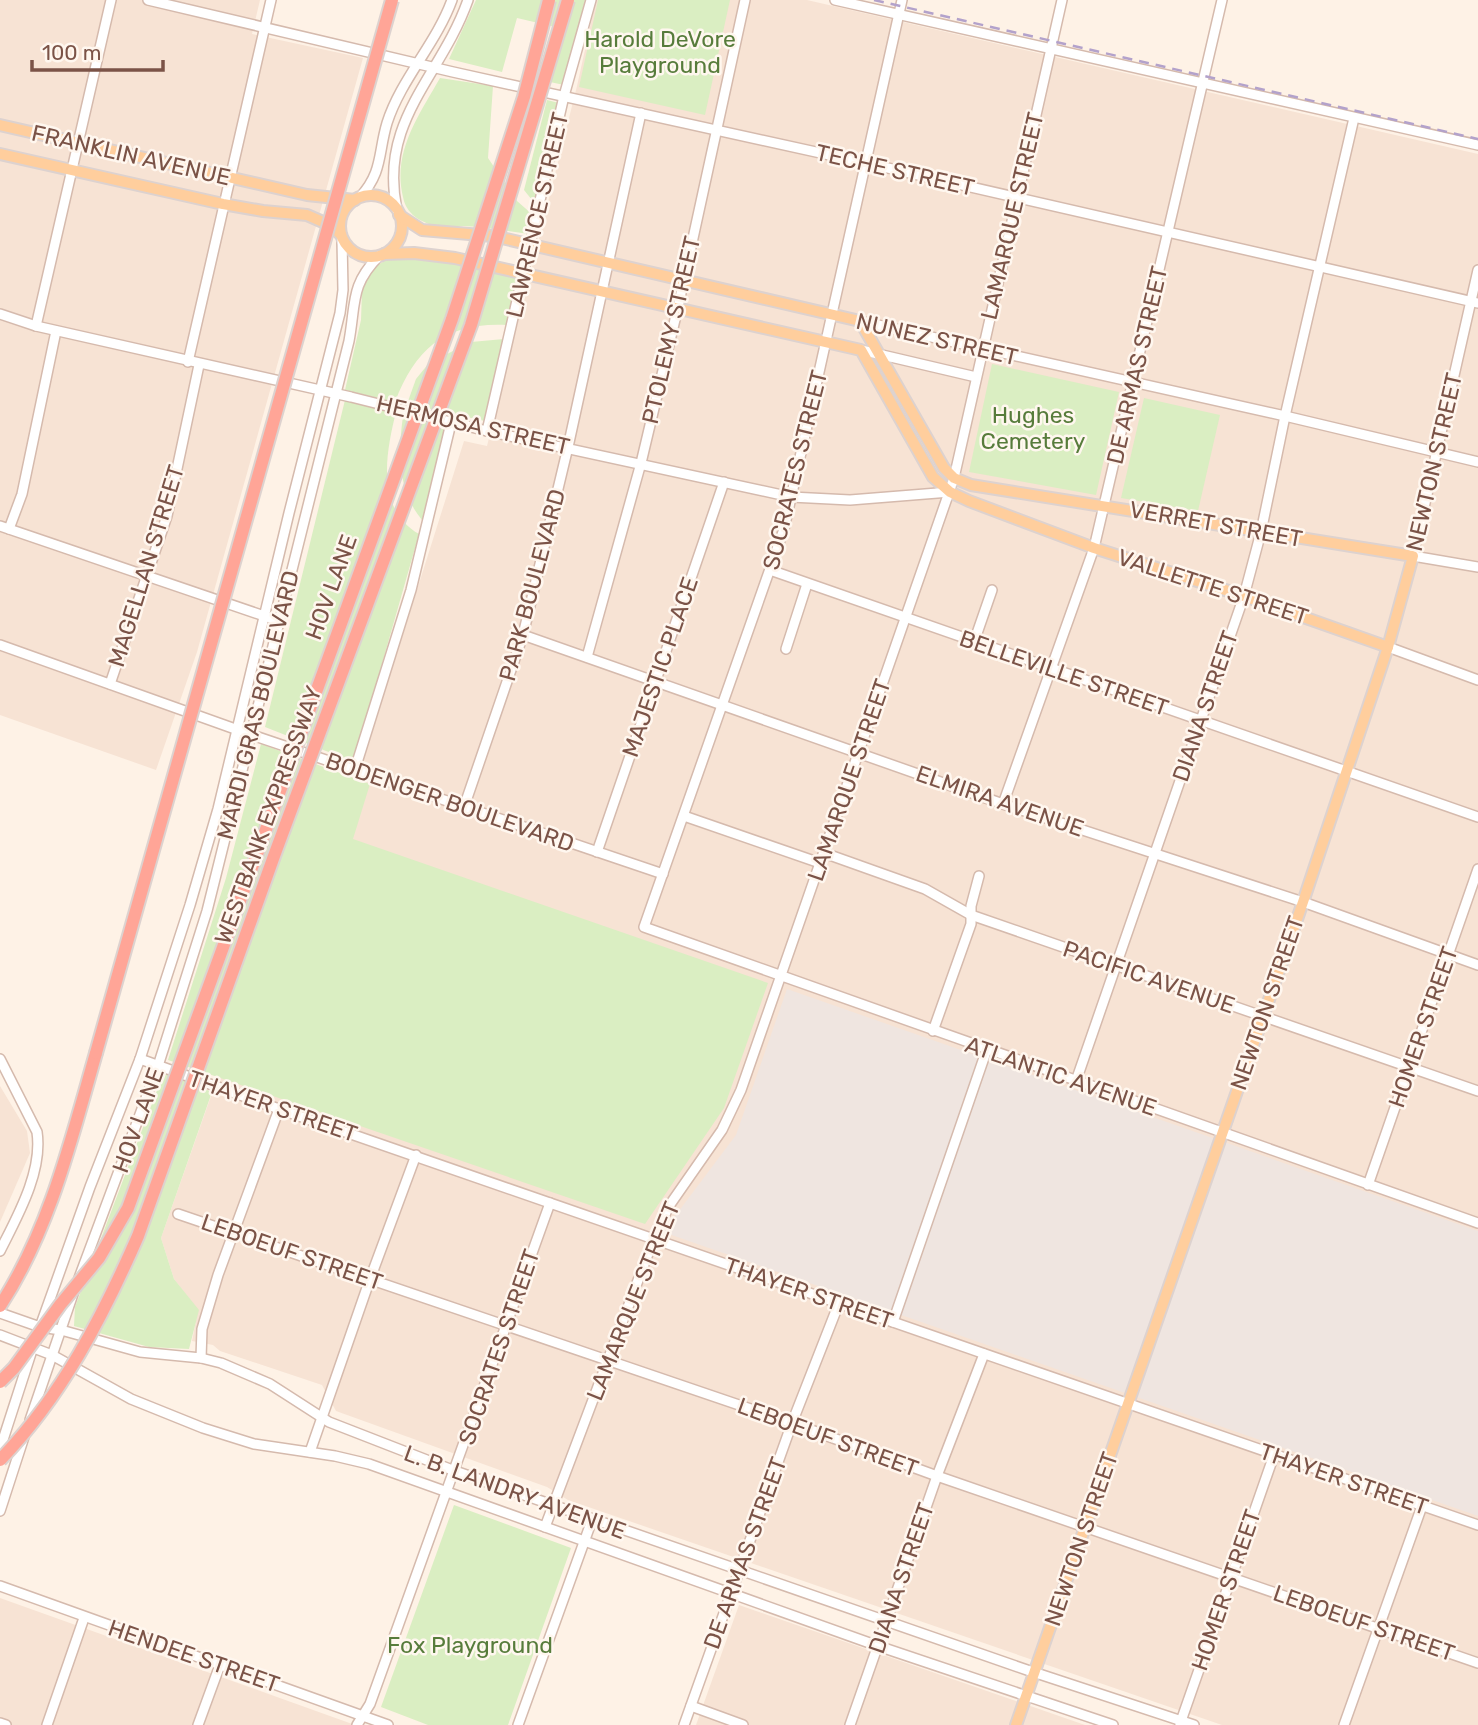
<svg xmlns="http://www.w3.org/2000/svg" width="1478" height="1725" viewBox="0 0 1478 1725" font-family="Rubik,sans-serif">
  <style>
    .residential { fill: #f7e3d4 }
    .industrial { fill: #efe5e0 }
    .green { fill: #daeec2 }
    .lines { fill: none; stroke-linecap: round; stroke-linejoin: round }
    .minor-casing { stroke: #d5baad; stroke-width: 12 }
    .major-casing { stroke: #ddd2cf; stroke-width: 14 }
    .highway-casing { stroke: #ddd2cf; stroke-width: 16 }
    .minor { stroke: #fff; stroke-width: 9 }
    .major { stroke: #ffce9d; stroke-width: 10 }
    .highway { stroke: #ffa597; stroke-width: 12 }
    .rail { stroke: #b3a2cb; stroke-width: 2.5; stroke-dasharray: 10 7; stroke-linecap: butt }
    .highway-bridge-casing { stroke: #ddd2cf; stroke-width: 16; stroke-linecap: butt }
    .highway-bridge { stroke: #ffa597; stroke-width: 12 }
    .labels { text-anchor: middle; stroke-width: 5; stroke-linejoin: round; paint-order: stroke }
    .park-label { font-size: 23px; fill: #577c3b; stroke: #fff7ef }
    .street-label { font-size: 23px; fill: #7b5347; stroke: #fff7ef }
  </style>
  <rect width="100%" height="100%" fill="#fef2e6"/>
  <g class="residential">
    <polygon points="0,0 260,0 252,34 363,58 197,652 156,770 0,715"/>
    <polygon points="596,0 807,0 1478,154 1478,1725 1222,1725 568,1500 547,1487 336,1411 322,1385 220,1351 213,1345 192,1341 198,1310 174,1279 161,1238 324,775 356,783 464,441 487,446 577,86"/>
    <polygon points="0,1086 27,1131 30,1153 0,1222"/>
    <polygon points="0,1598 355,1725 0,1725"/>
    <polygon points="739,1605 1085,1725 696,1725"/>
  </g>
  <polygon class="industrial" points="787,989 1478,1231 1478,1516 663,1232 736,1135"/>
  <g class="green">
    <polygon points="476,0 585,0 564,85 550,82 564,29 517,18 502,72 449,59"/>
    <polygon points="598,0 730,0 705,115 579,87"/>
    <path d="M 440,78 L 493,86 L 488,158 L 517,201 L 533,215 L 529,234 C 507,231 486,227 464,226 C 455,226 446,228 437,226 C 421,223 406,214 403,197 C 392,152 419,115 440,78 Z"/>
    <polygon points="547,100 559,103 536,205 524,190"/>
    <path d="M 414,258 L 448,261 L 518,277 L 507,325 C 447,322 416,347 395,402 L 345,390 L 361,320 L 362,290 L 371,269 L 388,259 Z"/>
    <polygon points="504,339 485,421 407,404 416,379 429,363 471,342"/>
    <polygon points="992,364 1119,392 1096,495 969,472"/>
    <polygon points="1144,398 1220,415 1198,511 1121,498"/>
    <path d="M 345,400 L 396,412 C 386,452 375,509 419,534 L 354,762 L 265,727 Z"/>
    <path d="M 403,416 L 451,427 L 422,520 C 397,490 398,452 403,416 Z"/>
    <polygon points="261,744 370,784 353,839 768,983 724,1108 645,1224 168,1060 226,878"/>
    <polygon points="164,1072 212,1092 161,1238 174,1279 199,1310 189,1349 149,1347 74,1326 75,1307"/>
    <polygon points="454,1505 571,1548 508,1725 428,1725 381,1707"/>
  </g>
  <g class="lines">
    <g class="minor-casing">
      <g id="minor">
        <polyline points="148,0 453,72 866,163 1478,303"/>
        <polyline points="835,0 1478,145"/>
        <polyline points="902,0 784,529 644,927 1478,1223"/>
        <path d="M 360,197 C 383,172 378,153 387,123 C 401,79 436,44 452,0"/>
        <path d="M 397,210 C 378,120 441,77 468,0"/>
        <polyline points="1478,270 1413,556 1478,567"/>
        <polyline points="0,314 36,326 351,397 487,431 791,497 850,500 950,492"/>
        <polyline points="860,321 1285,416 1478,462"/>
        <polyline points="36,326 111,0"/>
        <polyline points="861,350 976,377"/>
        <polyline points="188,362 271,0"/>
        <polyline points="487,431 564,96 591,0"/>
        <polyline points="0,526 279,621"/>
        <polyline points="9,529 22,494 56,331"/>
        <polyline points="770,570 1478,817"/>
        <polyline points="523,635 1003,804 1303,902 1478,965"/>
        <polyline points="974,642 992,590"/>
        <polyline points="0,645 252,735 663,874"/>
        <polyline points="1388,647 1478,680"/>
        <polyline points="786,649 807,584"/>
        <polyline points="587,657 641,463 678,307 745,0"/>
        <polyline points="110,684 167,516 199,365"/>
        <polyline points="355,769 411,590 451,423"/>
        <polyline points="1003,804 1094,548 1222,0"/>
        <polyline points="464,807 523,635 568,447 641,113"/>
        <polyline points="684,816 820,863"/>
        <polyline points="597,852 724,482"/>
        <polyline points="824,853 925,889 971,915 1478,1091"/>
        <polyline points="933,1031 971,924 971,906 979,876"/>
        <path d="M 0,1059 L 37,1132 C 43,1172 17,1217 0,1251"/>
        <polyline points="140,1059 279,1109 1478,1525"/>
        <polyline points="1076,1081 1244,596 1261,532 1285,416 1354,118"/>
        <polyline points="1368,1185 1478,869"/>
        <polyline points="178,1214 792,1423 937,1476 1478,1663"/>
        <path d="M 79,1278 L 158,1066 L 207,911 L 349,341 C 356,303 350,285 379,256"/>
        <polyline points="0,1313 40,1327 61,1330 140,1352 201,1358 221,1363 270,1384 329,1422 455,1471 1027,1670 1194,1725"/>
        <polyline points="893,1322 987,1049"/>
        <polyline points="40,1327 90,1187 140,1059 190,905 218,809 289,513 340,313 343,290 342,240"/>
        <polyline points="0,1335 52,1355 131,1399 203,1428 254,1444 335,1456 369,1464 878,1646 1113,1725"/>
        <polyline points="201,1358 202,1329 218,1275 279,1109"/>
        <polyline points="30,1420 74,1291"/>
        <polyline points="0,1449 33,1347"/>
        <polyline points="310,1452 370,1279 416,1155"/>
        <polyline points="0,1511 24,1437"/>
        <polyline points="545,1527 654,1238 669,1206 722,1130 741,1090 954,478 1062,0"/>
        <polyline points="0,1586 388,1725"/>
        <polyline points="691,1706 743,1725"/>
        <polyline points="0,1723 6,1725"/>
        <polyline points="1180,1724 1274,1455"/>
        <polyline points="47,1725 84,1618"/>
        <polyline points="198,1725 220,1665"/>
        <polyline points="357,1725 370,1704 550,1203"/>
        <polyline points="518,1725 592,1520"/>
        <polyline points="684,1725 792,1423 839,1303"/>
        <polyline points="850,1725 937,1476 984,1354"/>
        <polyline points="1344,1725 1422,1506"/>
      </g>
    </g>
    <g class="major-casing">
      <g id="major">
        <polyline points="0,125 307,195 355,200"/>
        <polyline points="0,154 223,204 263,211 307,215 332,226 340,234"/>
        <circle cx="371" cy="226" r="31"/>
        <polyline points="399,215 422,230 493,236 860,321 944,468 954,478 971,485 1413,556 1388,647 1303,902 1016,1725"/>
        <polyline points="384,254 414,253 455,258 861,350 933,477 950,492 969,501 1094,548 1244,596 1388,647"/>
      </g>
    </g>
    <g class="highway-casing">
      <path id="highway" d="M 0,1306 C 50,1229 71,1140 96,1053"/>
    </g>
    <use href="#minor" class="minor"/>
    <use href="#major" class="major"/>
    <use href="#highway" class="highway"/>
    <polyline class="rail" points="874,0 1478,139"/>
    <g class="highway-bridge-casing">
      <g id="highway-bridge">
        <polyline points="96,1053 392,0"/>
        <polyline points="0,1382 14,1368 60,1305 99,1258 128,1208 452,319 524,97 549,0"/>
        <path d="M 0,1460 C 62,1396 103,1316 138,1236 L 274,856 L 471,325 L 568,0"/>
      </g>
    </g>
    <use href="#highway-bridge" class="highway-bridge"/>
  </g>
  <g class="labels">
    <g class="park-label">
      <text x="660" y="47">Harold DeVore<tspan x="660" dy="26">Playground</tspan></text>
      <text x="1033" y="423">Hughes<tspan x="1033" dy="26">Cemetery</tspan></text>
      <text x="470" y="1653">Fox Playground</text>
    </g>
    <g class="street-label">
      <text transform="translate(131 155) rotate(13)" y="8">FRANKLIN AVENUE</text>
      <text transform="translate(895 170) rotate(13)" y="8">TECHE STREET</text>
      <text transform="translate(537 215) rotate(-77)" y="8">LAWRENCE STREET</text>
      <text transform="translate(1012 216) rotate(-77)" y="8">LAMARQUE STREET</text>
      <text transform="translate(671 330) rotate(-77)" y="8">PTOLEMY STREET</text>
      <text transform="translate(937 339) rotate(13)" y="8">NUNEZ STREET</text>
      <text transform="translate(1137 365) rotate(-77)" y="8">DE ARMAS STREET</text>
      <text transform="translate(473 425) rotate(13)" y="8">HERMOSA STREET</text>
      <text transform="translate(1434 462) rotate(-77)" y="8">NEWTON STREET</text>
      <text transform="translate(795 470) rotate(-76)" y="8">SOCRATES STREET</text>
      <text transform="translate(1216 524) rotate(10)" y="8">VERRET STREET</text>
      <text transform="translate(146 566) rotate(-73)" y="8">MAGELLAN STREET</text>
      <text transform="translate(532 585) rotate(-75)" y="8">PARK BOULEVARD</text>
      <text transform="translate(331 587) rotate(-70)" y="8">HOV LANE</text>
      <text transform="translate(1213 587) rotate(18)" y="8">VALLETTE STREET</text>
      <text transform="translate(660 667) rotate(-71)" y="8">MAJESTIC PLACE</text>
      <text transform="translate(1064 673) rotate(19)" y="8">BELLEVILLE STREET</text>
      <text transform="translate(258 705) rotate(-76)" y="8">MARDI GRAS BOULEVARD</text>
      <text transform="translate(1205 706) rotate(-71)" y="8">DIANA STREET</text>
      <text transform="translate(849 780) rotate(-71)" y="8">LAMARQUE STREET</text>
      <text transform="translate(1000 801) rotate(19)" y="8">ELMIRA AVENUE</text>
      <text transform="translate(450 802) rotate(19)" y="8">BODENGER BOULEVARD</text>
      <text transform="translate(268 815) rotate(-70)" y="8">WESTBANK EXPRESSWAY</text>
      <text transform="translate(1149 977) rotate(19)" y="8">PACIFIC AVENUE</text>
      <text transform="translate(1267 1003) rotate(-71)" y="8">NEWTON STREET</text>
      <text transform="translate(1423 1027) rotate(-71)" y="8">HOMER STREET</text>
      <text transform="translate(1061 1076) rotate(19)" y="8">ATLANTIC AVENUE</text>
      <text transform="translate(273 1106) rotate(19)" y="8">THAYER STREET</text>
      <text transform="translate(138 1120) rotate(-70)" y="8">HOV LANE</text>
      <text transform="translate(292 1252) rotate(19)" y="8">LEBOEUF STREET</text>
      <text transform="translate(809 1293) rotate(19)" y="8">THAYER STREET</text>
      <text transform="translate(633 1301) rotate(-68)" y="8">LAMARQUE STREET</text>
      <text transform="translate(499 1347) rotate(-71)" y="8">SOCRATES STREET</text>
      <text transform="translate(828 1437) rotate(20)" y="8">LEBOEUF STREET</text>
      <text transform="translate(1344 1479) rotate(19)" y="8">THAYER STREET</text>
      <text transform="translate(515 1492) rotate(20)" y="8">L. B. LANDRY AVENUE</text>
      <text transform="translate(1081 1539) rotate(-71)" y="8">NEWTON STREET</text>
      <text transform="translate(745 1553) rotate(-70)" y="8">DE ARMAS STREET</text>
      <text transform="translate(901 1578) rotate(-71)" y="8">DIANA STREET</text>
      <text transform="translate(1226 1590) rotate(-71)" y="8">HOMER STREET</text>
      <text transform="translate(1364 1623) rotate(19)" y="8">LEBOEUF STREET</text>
      <text transform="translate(194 1656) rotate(19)" y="8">HENDEE STREET</text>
    </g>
  </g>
  <path d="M32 60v10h131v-10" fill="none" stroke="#7b5347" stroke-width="3.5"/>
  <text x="42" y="60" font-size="21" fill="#7b5347" stroke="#fff7ef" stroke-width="5" paint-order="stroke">100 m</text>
</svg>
